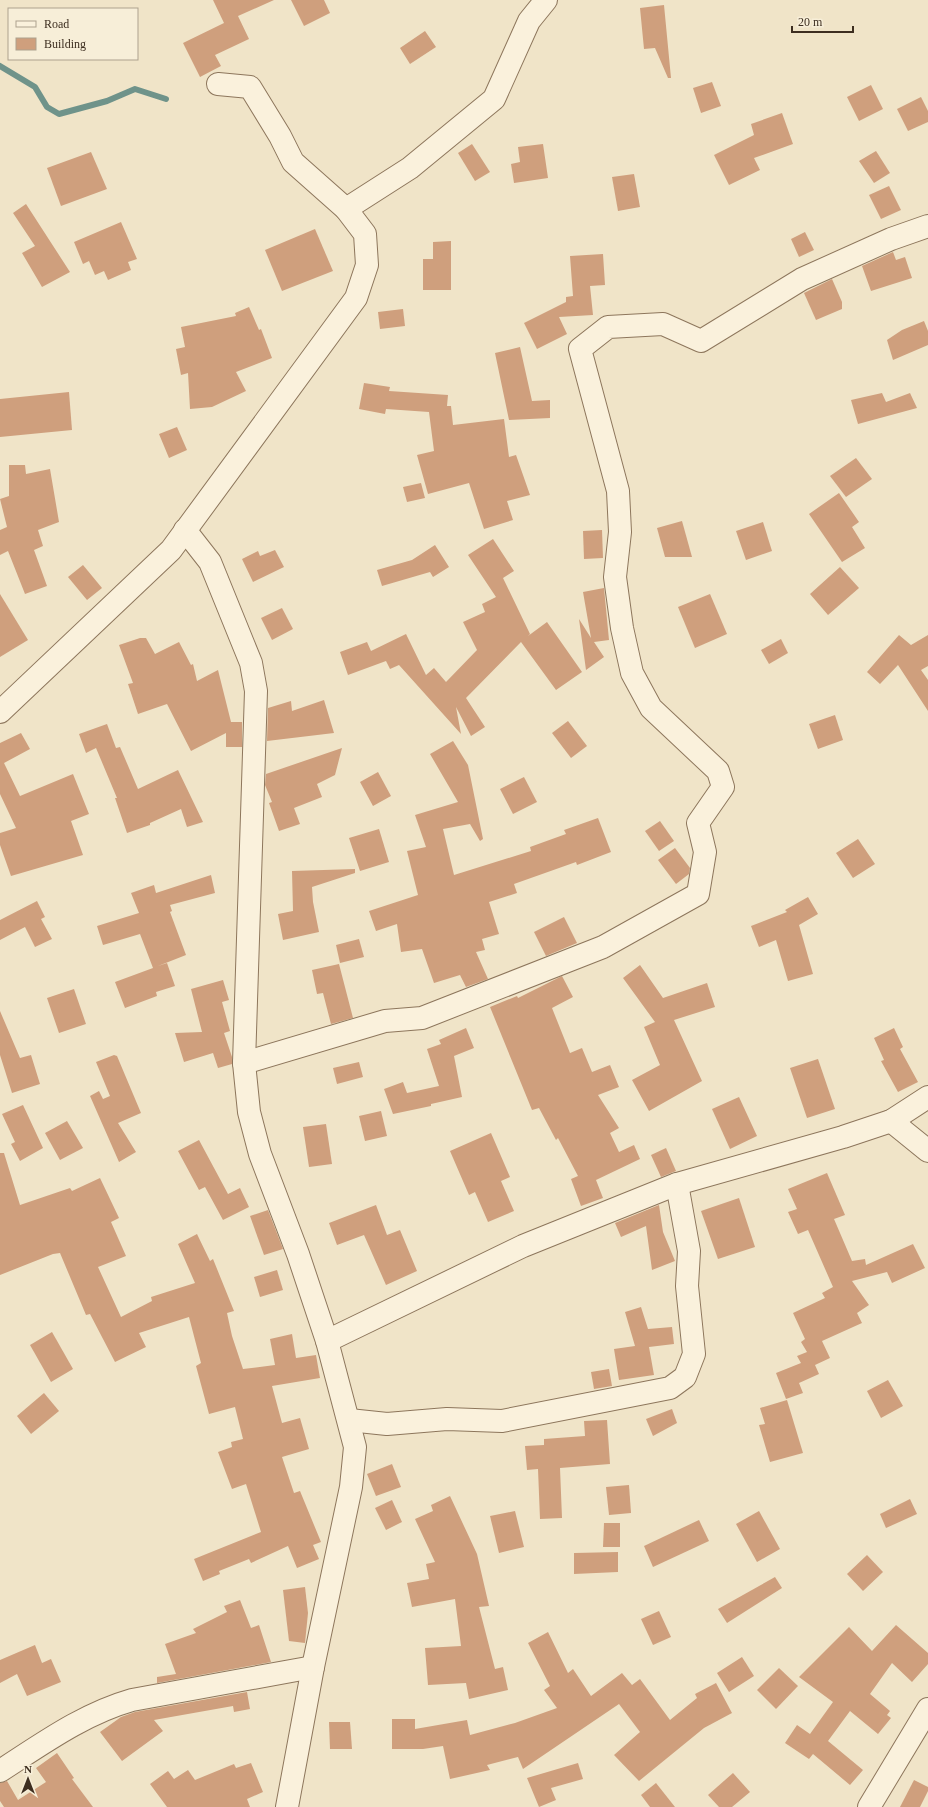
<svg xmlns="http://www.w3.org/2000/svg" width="928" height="1807" viewBox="0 0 928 1807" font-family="Georgia,serif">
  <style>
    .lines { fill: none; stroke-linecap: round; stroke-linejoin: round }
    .stream { stroke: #6f938a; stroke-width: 6 }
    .building { fill: #cf9f7d }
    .street-casing { stroke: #8d765c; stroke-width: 24 }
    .street { stroke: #faf1dc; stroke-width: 22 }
  </style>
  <rect width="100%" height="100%" fill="#f0e4c8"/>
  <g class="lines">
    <polyline class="stream" points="0,66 35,87 47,107 59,114 107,101 135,89 166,99"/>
  </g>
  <g class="building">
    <polygon points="213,0 274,0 238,16 249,39 215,55 221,66 200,77 183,43 224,23"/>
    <polygon points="291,0 324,0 330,13 304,26"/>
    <polygon points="664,5 671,78 668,78 655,48 644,49 640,8"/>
    <polygon points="425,31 436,47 410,64 400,48"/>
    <polygon points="712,82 721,106 701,113 693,88"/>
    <polygon points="871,85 883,109 859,121 847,97"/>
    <polygon points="921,97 928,111 928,122 908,131 897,109"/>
    <polygon points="782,113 793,144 754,158 760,170 729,185 714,155 754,135 751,124"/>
    <polygon points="472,144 490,172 475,181 458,153"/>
    <polygon points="543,144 548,178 514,183 511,164 520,162 518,147"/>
    <polygon points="876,151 890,173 874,183 859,161"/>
    <polygon points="91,152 107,189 61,206 47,168"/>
    <polygon points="634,174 640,207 618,211 612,177"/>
    <polygon points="889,186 901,210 881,219 869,195"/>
    <polygon points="26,204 70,272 42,287 22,253 35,246 13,213"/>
    <polygon points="121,222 137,259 128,262 131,270 108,280 104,271 95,275 89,261 83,264 74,242"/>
    <polygon points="315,229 333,271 282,291 265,250"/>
    <polygon points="805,232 814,250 799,257 791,239"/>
    <polygon points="451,241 451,290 423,290 423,259 433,259 433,242"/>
    <polygon points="893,252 896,260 905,257 912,278 871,291 862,266"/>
    <polygon points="603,254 605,285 590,286 593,315 559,317 567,334 537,349 524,323 566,302 566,297 573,296 570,256"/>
    <polygon points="832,279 842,302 842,309 816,320 804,293"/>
    <polygon points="249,307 259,330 261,329 272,358 236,372 246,391 212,407 190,409 188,373 181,375 176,349 185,347 181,327 236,316 235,313"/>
    <polygon points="403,309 405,326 380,329 378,312"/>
    <polygon points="924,321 928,331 928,345 893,360 887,340 902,330"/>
    <polygon points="520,347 532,401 550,400 550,418 509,420 495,353"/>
    <polygon points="364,383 390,387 389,391 448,395 447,406 451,406 453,425 504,419 509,457 516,455 530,495 507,501 513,520 484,529 469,483 428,494 417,455 434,451 429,412 386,409 385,414 359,409"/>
    <polygon points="69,392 72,430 0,437 0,399"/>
    <polygon points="882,393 886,402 910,393 917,408 858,424 851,400"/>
    <polygon points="177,427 187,450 169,458 159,434"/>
    <polygon points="856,458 872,479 846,497 830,476"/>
    <polygon points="9,465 25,465 26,474 50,469 59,522 38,530 43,546 34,550 47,586 25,594 8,551 0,555 0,530 7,527 0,499 9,496"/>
    <polygon points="421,483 425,498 407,502 403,487"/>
    <polygon points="839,493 859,522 852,527 865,548 842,562 809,514"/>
    <polygon points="682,521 692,557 665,557 657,528"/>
    <polygon points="763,522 772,551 746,560 736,531"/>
    <polygon points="602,530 603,558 584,559 583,531"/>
    <polygon points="493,539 514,571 503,578 530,634 528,636 547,622 582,672 556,690 521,642 466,698 485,727 471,736 456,707 461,734 399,665 390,669 386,661 348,675 340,652 367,642 371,651 406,634 426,675 434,668 446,682 477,650 463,622 485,612 482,604 496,597 468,555"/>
    <polygon points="435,545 449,567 433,577 430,572 382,586 377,570 412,560"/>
    <polygon points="275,550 284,567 253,582 242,559 258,551 260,556"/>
    <polygon points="83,565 102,588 87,600 68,577"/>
    <polygon points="840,567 859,588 828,615 810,594"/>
    <polygon points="604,588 609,640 594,642 604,657 586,670 579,619 591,638 583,592"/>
    <polygon points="0,594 28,640 0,657"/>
    <polygon points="710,594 727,634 695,648 678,607"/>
    <polygon points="282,608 293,629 272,640 261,618"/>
    <polygon points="899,635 911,645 928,635 928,666 921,670 928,680 928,711 898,665 880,684 867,672"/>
    <polygon points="140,638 146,638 155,654 179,642 191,665 193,664 197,681 218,670 231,722 242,722 242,747 226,747 226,733 191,751 167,704 138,714 128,684 133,683 119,645"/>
    <polygon points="781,639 788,653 769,664 761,650"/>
    <polygon points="324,700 334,733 267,741 268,708 291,701 292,711"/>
    <polygon points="835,715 843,740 818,749 809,724"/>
    <polygon points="568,721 587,746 571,758 552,733"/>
    <polygon points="107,724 116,748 120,747 138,789 178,770 203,822 187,827 181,809 150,823 150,825 127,833 115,798 117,798 96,748 86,753 79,734"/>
    <polygon points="21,733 30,749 4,763 20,796 73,774 89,814 71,821 83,855 11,876 0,845 0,833 16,828 0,794 0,743"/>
    <polygon points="453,741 468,765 483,839 480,841 470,824 443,829 454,875 531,851 530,847 566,834 564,830 598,818 611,852 577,865 576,862 514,884 517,893 489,902 499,934 482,939 485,950 476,952 488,979 466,987 460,975 434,983 422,949 401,952 397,924 376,931 369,911 418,895 407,851 426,847 415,815 458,802 430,754"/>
    <polygon points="342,748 335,775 317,784 322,797 294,808 300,824 279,831 269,803 272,802 265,785 266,774"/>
    <polygon points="378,772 391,796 373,806 360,782"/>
    <polygon points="524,777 537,802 513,814 500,789"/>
    <polygon points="660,821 674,841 659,851 645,831"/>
    <polygon points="379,829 389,862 360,871 349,838"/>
    <polygon points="858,839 875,864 853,878 836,853"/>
    <polygon points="675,848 690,868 689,874 676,884 658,860"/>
    <polygon points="355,869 355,873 312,887 313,902 319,932 283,940 278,914 293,911 292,871"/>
    <polygon points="211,875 215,893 170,905 172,911 170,912 186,955 158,966 167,963 175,986 156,992 157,996 125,1008 115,982 153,968 140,934 103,945 97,926 139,913 131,893 154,885 156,893"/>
    <polygon points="808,897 818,914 799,925 813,974 788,981 776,940 759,947 751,926 787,912 785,910"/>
    <polygon points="37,901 45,917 41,919 52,939 35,947 25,927 0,940 0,920"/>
    <polygon points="564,917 577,943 546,956 534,932"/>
    <polygon points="359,939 364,957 340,963 336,945"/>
    <polygon points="339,964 353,1018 331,1024 323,993 317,994 312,970"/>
    <polygon points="640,965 663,998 707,983 715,1007 674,1020 702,1081 649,1111 632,1080 660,1065 644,1027 655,1022 623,978"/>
    <polygon points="562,976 573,997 552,1008 570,1053 582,1048 592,1072 610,1065 619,1087 598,1095 619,1128 610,1133 619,1152 634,1145 640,1159 596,1180 603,1198 581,1206 571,1179 578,1176 558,1138 556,1140 539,1108 532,1110 490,1007 517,996 518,998"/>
    <polygon points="223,980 229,1000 222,1002 230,1031 224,1033 232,1057 232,1064 218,1068 213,1053 184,1062 175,1033 202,1032 191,989"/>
    <polygon points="74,989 86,1024 59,1033 47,998"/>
    <polygon points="0,1011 20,1058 31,1055 40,1084 12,1093 0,1055"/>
    <polygon points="466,1028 474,1048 454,1056 462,1097 431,1104 431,1106 393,1114 384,1089 403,1082 407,1093 439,1086 427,1049 441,1044 439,1040"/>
    <polygon points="894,1028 903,1047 900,1049 918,1082 898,1092 881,1061 884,1060 874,1038"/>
    <polygon points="114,1055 117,1056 141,1113 118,1123 136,1152 119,1162 90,1096 99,1091 103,1099 110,1096 96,1062"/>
    <polygon points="818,1059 835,1109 807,1118 790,1068"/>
    <polygon points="359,1062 363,1077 337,1084 333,1068"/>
    <polygon points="739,1097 757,1136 730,1149 712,1109"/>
    <polygon points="23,1105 43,1148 20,1161 11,1144 15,1142 2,1114"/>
    <polygon points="381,1111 387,1136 365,1141 359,1116"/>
    <polygon points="67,1121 83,1148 60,1160 45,1133"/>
    <polygon points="326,1124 332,1164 309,1167 303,1127"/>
    <polygon points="491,1133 510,1177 501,1181 514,1211 488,1222 475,1192 469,1195 450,1151"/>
    <polygon points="199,1140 228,1194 240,1188 249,1207 223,1220 205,1187 199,1190 178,1151"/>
    <polygon points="666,1148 676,1171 661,1177 651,1155"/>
    <polygon points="0,1153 4,1153 20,1205 70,1188 72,1191 100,1178 119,1218 111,1222 126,1256 98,1267 121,1317 152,1301 151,1297 195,1283 178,1244 197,1234 210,1261 213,1259 234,1311 227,1313 232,1336 243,1369 275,1365 270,1339 292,1334 296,1358 316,1355 320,1378 272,1386 282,1423 300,1418 309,1449 282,1457 294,1493 300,1491 321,1542 313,1545 319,1559 297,1568 288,1546 251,1563 249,1559 219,1571 220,1574 203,1581 194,1559 261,1532 246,1484 232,1489 218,1452 232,1447 231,1442 243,1439 235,1407 209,1414 196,1366 201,1363 189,1317 139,1333 146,1347 115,1362 90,1314 86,1315 60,1253 53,1254 0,1275"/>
    <polygon points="827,1173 845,1215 834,1219 852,1261 865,1259 866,1265 913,1244 925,1268 892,1283 887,1272 852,1281 869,1305 857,1313 862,1323 822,1341 830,1358 815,1365 819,1374 799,1383 803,1393 786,1399 776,1373 801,1363 797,1356 807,1352 801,1342 805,1339 793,1313 825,1298 822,1293 833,1287 808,1230 798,1234 788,1212 797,1209 788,1189"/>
    <polygon points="739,1198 755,1247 718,1259 701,1211"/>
    <polygon points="376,1205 387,1235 400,1230 417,1271 386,1285 364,1235 337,1245 329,1223"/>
    <polygon points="659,1205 663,1232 675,1261 652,1270 646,1226 621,1237 615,1223"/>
    <polygon points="268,1210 283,1249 264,1255 250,1216"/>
    <polygon points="277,1270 283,1290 260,1297 254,1277"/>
    <polygon points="641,1307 648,1329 672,1327 674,1344 649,1347 654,1375 619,1380 614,1349 635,1346 625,1312"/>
    <polygon points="52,1332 73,1369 51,1382 30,1345"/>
    <polygon points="609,1369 612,1386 594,1389 591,1372"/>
    <polygon points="888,1380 903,1406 881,1418 867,1391"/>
    <polygon points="44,1393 59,1411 31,1434 17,1416"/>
    <polygon points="787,1400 803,1453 770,1462 759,1425 765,1424 760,1408"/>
    <polygon points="672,1409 677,1423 653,1436 646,1419"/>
    <polygon points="607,1420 610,1464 560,1468 562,1518 540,1519 538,1469 527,1470 525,1446 544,1445 544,1439 585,1436 584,1421"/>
    <polygon points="392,1464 401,1487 376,1496 367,1474"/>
    <polygon points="629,1485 631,1513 609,1515 606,1487"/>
    <polygon points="450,1496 477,1554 489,1606 479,1607 495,1669 503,1667 508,1690 469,1699 466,1683 428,1685 425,1648 461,1646 455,1599 412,1607 407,1583 429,1579 426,1564 435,1562 415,1519 433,1511 431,1505"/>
    <polygon points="910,1499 917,1514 886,1528 880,1514"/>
    <polygon points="392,1500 402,1522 386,1530 375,1508"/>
    <polygon points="515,1511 524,1547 499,1553 490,1516"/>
    <polygon points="759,1511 780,1549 757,1562 736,1524"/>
    <polygon points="699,1520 709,1541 653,1567 644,1546"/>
    <polygon points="604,1523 620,1523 620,1547 603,1547"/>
    <polygon points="618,1552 618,1572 574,1574 574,1553"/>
    <polygon points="867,1555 883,1572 863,1591 847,1574"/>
    <polygon points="775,1577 782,1588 727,1623 718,1609"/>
    <polygon points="305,1587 308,1613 305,1643 289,1641 283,1590"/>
    <polygon points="240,1600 251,1628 259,1625 271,1662 157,1683 157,1677 176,1674 165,1644 196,1633 193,1629 227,1612 224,1606"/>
    <polygon points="659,1611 671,1637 653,1645 641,1619"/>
    <polygon points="896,1625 928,1653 928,1664 912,1682 892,1663 870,1694 890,1711 887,1715 891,1718 878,1734 850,1711 828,1741 863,1770 850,1785 813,1754 809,1759 785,1743 797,1725 810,1734 833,1702 799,1677 849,1627 872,1651"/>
    <polygon points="548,1632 568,1673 573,1669 591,1696 622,1673 632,1685 640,1679 670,1720 697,1698 695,1694 716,1683 732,1713 704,1728 639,1781 614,1755 640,1732 619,1704 523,1769 518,1757 487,1765 490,1770 450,1779 443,1746 423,1749 392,1749 392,1719 415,1719 415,1729 467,1720 470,1735 515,1723 557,1708 544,1690 550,1686 528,1643"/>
    <polygon points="35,1645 42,1663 51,1659 61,1682 27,1696 17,1674 0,1683 0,1660"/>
    <polygon points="742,1657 754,1676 729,1692 717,1673"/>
    <polygon points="779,1668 798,1686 776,1709 757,1690"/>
    <polygon points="247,1692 250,1709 234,1712 233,1706 154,1720 163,1731 122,1761 100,1732 121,1717 135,1712"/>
    <polygon points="329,1722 350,1722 352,1749 330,1749"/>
    <polygon points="57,1753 74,1778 72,1779 93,1807 4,1807 0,1801 0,1783 7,1781 18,1800 46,1782 36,1768"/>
    <polygon points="251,1763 263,1792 247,1799 250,1807 167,1807 150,1784 168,1771 174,1779 188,1770 195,1780 234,1764 236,1768"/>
    <polygon points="578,1763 583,1779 551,1788 556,1800 539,1807 527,1778"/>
    <polygon points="733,1773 750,1792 732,1807 719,1807 708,1795"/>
    <polygon points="914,1780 928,1787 928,1791 920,1807 900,1807"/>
    <polygon points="656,1783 675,1807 650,1807 641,1795"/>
  </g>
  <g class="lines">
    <g class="street-casing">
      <g id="street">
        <polyline points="218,84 250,87 280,136 293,162 346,209"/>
        <polyline points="185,530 210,562 251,663 256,691 244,1063 249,1112 260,1154 298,1254 327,1341 355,1447 351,1487 313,1667 287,1807"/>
        <polyline points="0,712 171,550 356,298 367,265 365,234 346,209 410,168 494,99 529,21 546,0"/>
        <polyline points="244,1063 385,1021 422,1018 603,947 698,894 705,852 698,823 723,787 718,771 651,708 632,673 622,628 615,577 620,532 618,491 580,349 608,327 663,324 701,341 802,279 891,239 928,226"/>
        <polyline points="891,1121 928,1151"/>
        <polyline points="327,1341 523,1246 677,1184 843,1137 891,1121 928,1097"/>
        <polyline points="349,1420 387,1424 447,1419 502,1421 670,1388 685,1377 694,1354 687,1286 689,1251 677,1184"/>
        <path d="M 0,1771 C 42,1744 83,1714 132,1700 L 313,1667"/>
        <polyline points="869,1807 928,1709"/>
      </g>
    </g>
    <use href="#street" class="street"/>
  </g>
  <rect x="8" y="8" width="130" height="52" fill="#f7eed8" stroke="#ada18e"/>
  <rect x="16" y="21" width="20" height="6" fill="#faf1dc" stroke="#ada18e"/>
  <text x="44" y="28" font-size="12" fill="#3d2e20">Road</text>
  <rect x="16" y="38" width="20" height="12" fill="#cf9f7d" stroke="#ada18e"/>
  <text x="44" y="48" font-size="12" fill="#3d2e20">Building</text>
  <g transform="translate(28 1779)" stroke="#f7eed8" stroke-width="3" paint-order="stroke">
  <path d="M0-3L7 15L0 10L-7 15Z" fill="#3d2e20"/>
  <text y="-6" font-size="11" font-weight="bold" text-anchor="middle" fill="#3d2e20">N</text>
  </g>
  <path d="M792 26v6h61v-6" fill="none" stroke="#3d2e20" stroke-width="2"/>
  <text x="798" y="26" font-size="12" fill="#3d2e20" stroke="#f7eed8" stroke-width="3" paint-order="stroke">20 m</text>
</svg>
